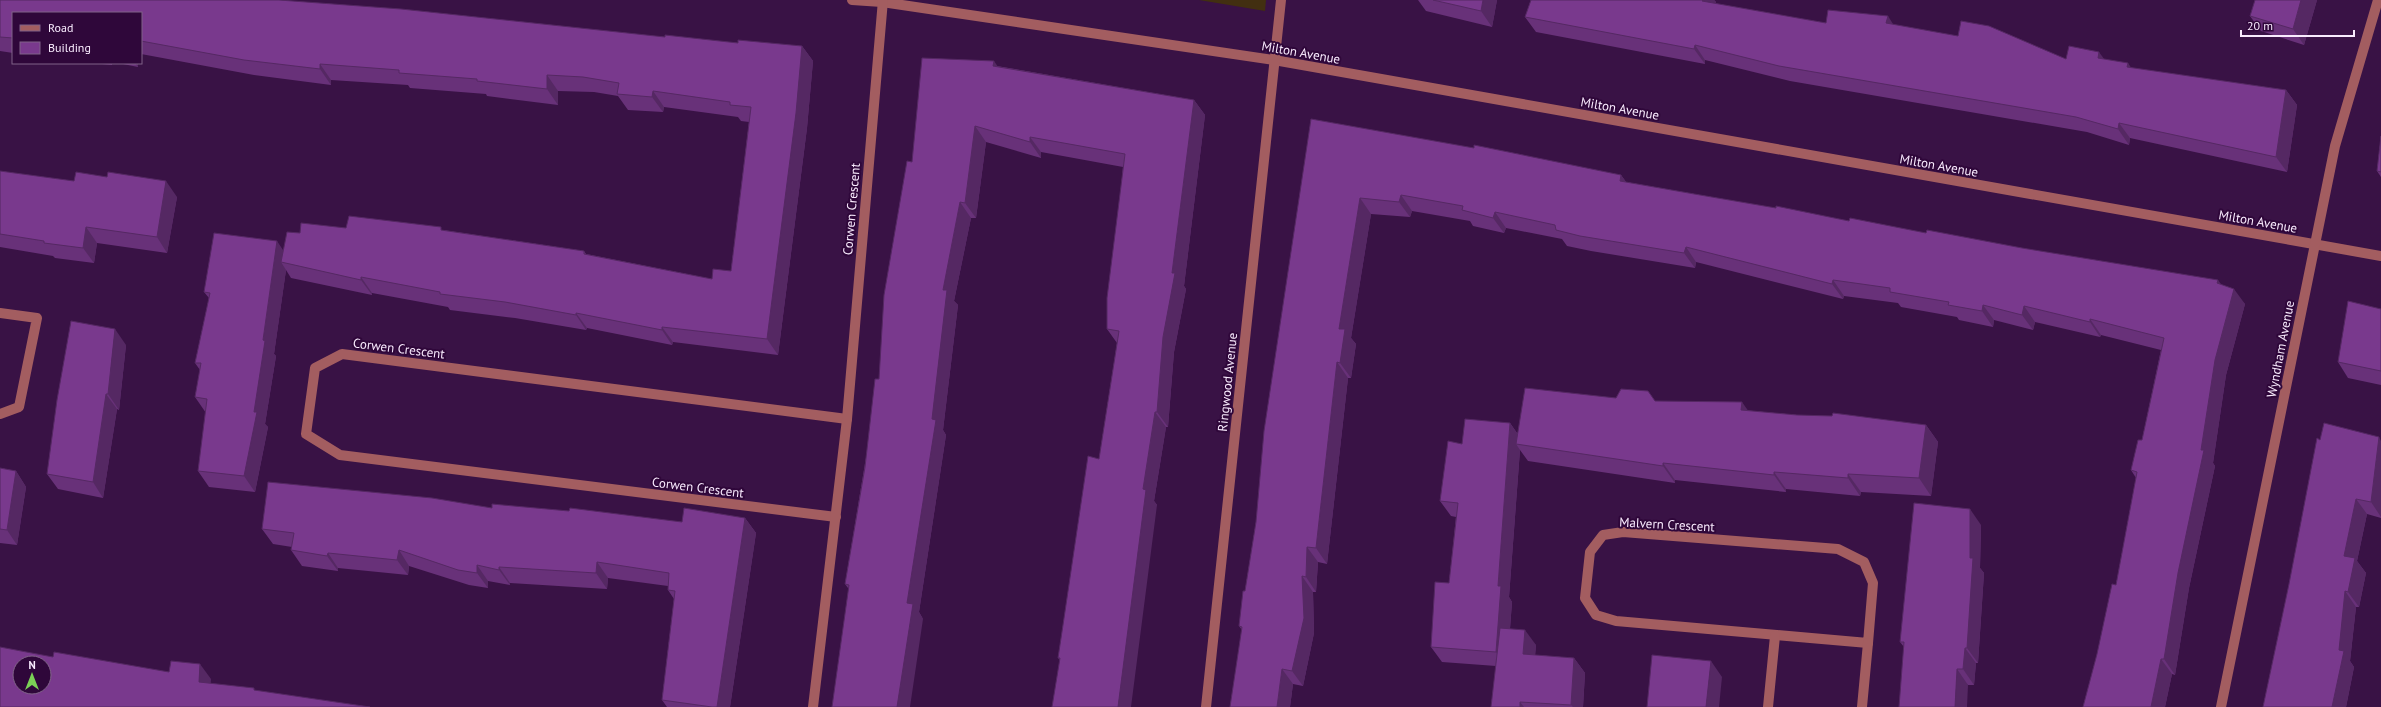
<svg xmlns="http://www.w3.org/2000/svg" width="2381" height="707" viewBox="0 0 2381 707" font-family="'PT Sans',sans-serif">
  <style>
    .green { fill: #422f11 }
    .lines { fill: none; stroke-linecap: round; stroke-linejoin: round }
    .minor { stroke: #a35d60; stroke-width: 10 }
    .wall { fill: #683179 }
    .shaded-wall { fill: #552863 }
    .building { fill: #79398d; stroke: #552863; fill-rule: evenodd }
    .labels { text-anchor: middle; stroke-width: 4; stroke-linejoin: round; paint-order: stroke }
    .street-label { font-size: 13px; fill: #f9ebfe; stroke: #2f073a }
  </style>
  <rect width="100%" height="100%" fill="#391245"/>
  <polygon class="green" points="1199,0 1266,0 1265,11"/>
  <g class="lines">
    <g class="minor">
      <polyline points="852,0 882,2 1274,60 2381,256"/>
      <polyline points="0,313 37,318 19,407 0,414"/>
      <polyline points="836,517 340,455 306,434 315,368 342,354 847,419"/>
      <polygon points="1623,532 1838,549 1864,562 1873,583 1868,643 1616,621 1596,615 1585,598 1590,552 1603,535"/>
      <polyline points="813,707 847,419 883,0"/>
      <polyline points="1206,707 1281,0"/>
      <polyline points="1768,707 1775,636"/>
      <polyline points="1862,707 1868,643"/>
      <polyline points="2221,707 2335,146 2378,0"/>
    </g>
  </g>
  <g class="wall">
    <polygon points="0,0 665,37 738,43 802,46 813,61 807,128 778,355 673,342 672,345 587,328 586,330 515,318 450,310 448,307 372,293 372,295 291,278 286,270 274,354 276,356 265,424 268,427 255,492 209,487 198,471 206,413 195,397 200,370 195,363 209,298 204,292 283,250 300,233 346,228 443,230 584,251 586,254 712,279 731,271 749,122 741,121 738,117 664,107 663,112 628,110 618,96 594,92 558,91 558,105 487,96 486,94 410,88 408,85 331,80 331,85 254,75 141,54 141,13 13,13 13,53 0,51"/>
    <polygon points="1418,0 1497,0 1492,27 1426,11"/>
    <polygon points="1531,0 1714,0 1716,2 1716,4 1826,23 1893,25 2066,59 2104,59 2131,68 2286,90 2297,105 2287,172 2130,138 2129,145 2087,132 1790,81 1705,60 1705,64 1536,32 1525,17"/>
    <polygon points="2317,0 2304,45 2261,31 2250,16"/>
    <polygon points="92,63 112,63 112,65"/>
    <polygon points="118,63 138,63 138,67"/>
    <polygon points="997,66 1194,100 1205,115 1184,286 1186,289 1174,352 1168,427 1166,427 1154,501 1157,505 1060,660 1058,658 1099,459 1117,343 1107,329 1123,167 1041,152 1041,158 986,142 976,218 971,218 954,301 958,305 943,430 946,435 919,612 923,619 848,588 845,584 879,379"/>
    <polygon points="1311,119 1621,175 1626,182 1700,195 1849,221 1926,233 2022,248 2222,285 2245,304 2226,375 2213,463 2215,466 2189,588 2175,675 2172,674 2165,707 2083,707 2116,585 2136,478 2131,470 2142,440 2161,350 2101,335 2100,337 2035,322 2033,330 1994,320 1993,327 1959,320 1957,317 1901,307 1898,303 1844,296 1843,299 1696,262 1695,268 1591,251 1567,246 1562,239 1506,228 1504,233 1473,226 1470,221 1412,211 1410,217 1371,214 1351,338 1356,344 1351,378 1348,378 1327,564 1318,562 1316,592 1313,592 1314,633 1303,686 1293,684 1290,707 1230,707 1242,630 1239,626 1245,591 1256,522"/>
    <polygon points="2381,136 2381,177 2377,171"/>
    <polygon points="0,171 177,197 167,253 97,243 94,263 55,258 53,256 0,247"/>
    <polygon points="2381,309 2381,385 2348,378 2338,362"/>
    <polygon points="126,345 119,410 117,409 103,498 58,489 47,474"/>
    <polygon points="1616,398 1797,415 1926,425 1938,442 1931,496 1861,492 1860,496 1786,489 1786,492 1675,480 1675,483 1528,461 1520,450 1509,597 1512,602 1510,629 1536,645 1535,655 1574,658 1585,673 1583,707 1491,707 1496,666 1442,662 1431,647 1449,583 1456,517 1451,516 1440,501 1462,444 1510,423 1517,433"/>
    <polygon points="2320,440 2381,441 2381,518 2367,514 2357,561 2366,573 2359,607 2356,607 2350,661 2354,667 2346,707 2263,707"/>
    <polygon points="0,468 16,471 26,487 17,545 0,543"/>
    <polygon points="492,508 682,522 745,518 756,533 730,707 667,707 662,700 674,599 668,590 668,586 608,578 607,589 510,583 510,585 488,581 488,588 469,585 409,566 408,575 338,568 338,571 302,566 291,550 292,547 273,544 262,529"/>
    <polygon points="1981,525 1980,568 1984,573 1978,663 1976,663 1974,685 1968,685 1904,647 1900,642"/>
  </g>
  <g class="shaded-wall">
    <polygon points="1483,0 1497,0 1492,27 1481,11"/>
    <polygon points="1703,0 1714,0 1716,2 1713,17 1702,1"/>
    <polygon points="2301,0 2317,0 2304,45 2293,29"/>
    <polygon points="1888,16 1898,32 1886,23"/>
    <polygon points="1695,45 1705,60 1705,64 1694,49"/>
    <polygon points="802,46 813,61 807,128 778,355 767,339"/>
    <polygon points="2099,52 2110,67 2098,58"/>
    <polygon points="994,61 1005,77 993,66"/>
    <polygon points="135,63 138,63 138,67"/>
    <polygon points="2128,63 2138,78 2127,67"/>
    <polygon points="320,64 331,80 331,85 320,69"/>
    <polygon points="547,75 558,91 558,105 547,89"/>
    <polygon points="2286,90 2297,105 2287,172 2276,157"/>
    <polygon points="653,91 664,107 663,112 652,97"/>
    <polygon points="1194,100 1205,115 1184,286 1186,289 1174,352 1168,427 1157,412 1163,337 1172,273"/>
    <polygon points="2119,123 2130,138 2129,145 2118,129"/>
    <polygon points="975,126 986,142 976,218 965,203"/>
    <polygon points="1030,137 1041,152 1041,158 1030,142"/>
    <polygon points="1621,175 1632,190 1620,181"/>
    <polygon points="166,181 177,197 167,253 157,237"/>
    <polygon points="1401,195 1412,211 1410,217 1399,202"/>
    <polygon points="1360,198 1371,214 1351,338 1356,344 1351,378 1340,363 1339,329"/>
    <polygon points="960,202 971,218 954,301 958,305 943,430 946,435 919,612 923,619 910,707 897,707 907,603 943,290"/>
    <polygon points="1495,212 1506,228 1504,233 1493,218"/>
    <polygon points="86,227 97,243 94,263 83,248"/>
    <polygon points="277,241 287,256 281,262 286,270 274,354 276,356 265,424 268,427 255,492 244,476"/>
    <polygon points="1686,247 1696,262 1695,268 1684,253"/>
    <polygon points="361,277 372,293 372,295 361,280"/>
    <polygon points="1833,280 1844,296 1843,299 1832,284"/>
    <polygon points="2218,280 2229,295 2217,283"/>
    <polygon points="2234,289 2245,304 2226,375 2213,463 2215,466 2189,588 2175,675 2164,659 2178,573 2201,450 2215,360"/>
    <polygon points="1983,305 1994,320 1993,327 1982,311"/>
    <polygon points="2024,306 2035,322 2033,330 2022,315"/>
    <polygon points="576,313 587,328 586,330 576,315"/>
    <polygon points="2090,319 2101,335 2100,337 2090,322"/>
    <polygon points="662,327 673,342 672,345 662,330"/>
    <polygon points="115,329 126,345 119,410 108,394"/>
    <polygon points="1337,362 1348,378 1327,564 1316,548"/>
    <polygon points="106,394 117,409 103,498 93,482"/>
    <polygon points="1742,402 1754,419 1741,410"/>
    <polygon points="1155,412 1166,427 1154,501 1157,505 1131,707 1118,707 1143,489"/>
    <polygon points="1510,423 1521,439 1516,444 1520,450 1509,597 1512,602 1507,667 1496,652 1498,586"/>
    <polygon points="1926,425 1938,442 1931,496 1919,478"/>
    <polygon points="2379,437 2381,441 2381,517 2371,502"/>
    <polygon points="1663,463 1675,480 1675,483 1663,466"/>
    <polygon points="16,471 26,487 17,545 7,530"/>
    <polygon points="1774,472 1786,489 1786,492 1774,475"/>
    <polygon points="1848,474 1861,492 1860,496 1848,478"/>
    <polygon points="2356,499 2367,514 2357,561 2366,573 2359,607 2348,592 2344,556"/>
    <polygon points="1970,509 1981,525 1980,568 1984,573 1978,663 1967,648 1970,558"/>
    <polygon points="745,518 756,533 730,707 717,707"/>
    <polygon points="1307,547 1318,562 1316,592 1306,577"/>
    <polygon points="399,550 409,566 408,575 397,560"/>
    <polygon points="328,553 338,568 338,571 327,556"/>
    <polygon points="597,562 608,578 607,589 596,573"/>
    <polygon points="477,565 488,581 488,588 477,573"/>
    <polygon points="499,567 510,583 510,585 499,570"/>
    <polygon points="1302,576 1313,592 1314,633 1303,686 1292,671"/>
    <polygon points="2345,591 2356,607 2350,661 2354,667 2346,707 2332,707"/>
    <polygon points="1525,630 1536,645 1534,670 1523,654"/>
    <polygon points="1965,648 1976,663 1974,685 1963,669"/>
    <polygon points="1574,658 1585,673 1583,707 1573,707 1571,705"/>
    <polygon points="2161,659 2172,674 2165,707 2151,707"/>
    <polygon points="1711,661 1722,677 1719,707 1706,707"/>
    <polygon points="200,664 211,679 210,698 199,682"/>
    <polygon points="1282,669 1293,684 1290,707 1277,707"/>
    <polygon points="1957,669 1968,685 1967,707 1955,707"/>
    <polygon points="1520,702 1524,707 1520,707"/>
  </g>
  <g class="building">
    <polygon points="0,0 279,0 401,9 665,37 665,35 738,43 738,40 802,46 796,113 767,339 662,327 662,330 576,313 576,315 505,302 440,294 440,292 361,277 361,280 281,262 287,232 300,233 301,223 346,228 349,216 441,227 441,230 584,251 584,254 712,279 713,269 731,271 751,107 730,105 730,102 653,91 652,97 617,94 619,83 583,77 547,75 547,89 477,81 477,79 399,73 399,70 320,64 320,69 244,60 141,41 141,13 13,13 13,38 0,37"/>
    <polygon points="1433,0 1483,0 1481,11"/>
    <polygon points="1531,0 1703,0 1702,1 1826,23 1828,10 1888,16 1886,23 1958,36 1961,21 1989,26 2066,59 2069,46 2099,52 2098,58 2128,63 2127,67 2286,90 2276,157 2119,123 2118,129 2076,117 1779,66 1695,45 1694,49 1525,17"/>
    <polygon points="2255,0 2301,0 2293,29 2250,16"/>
    <polygon points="922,58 994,61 993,66 1194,100 1172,273 1175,273 1163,337 1157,412 1155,412 1143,489 1146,490 1118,707 1052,707 1060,658 1058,658 1063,625 1088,456 1099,459 1119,331 1107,329 1107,298 1125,154 1030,137 1030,142 975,126 965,203 960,202 943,290 947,290 932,419 936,420 907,603 913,604 897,707 832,707 849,585 845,584 865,467 875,379 879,379 884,295 907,161 912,162"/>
    <polygon points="1311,119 1474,148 1474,145 1621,175 1620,181 1700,195 1776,208 1776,206 1849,221 1850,218 1926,233 1927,230 2022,248 2218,280 2217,283 2234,289 2215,360 2201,450 2204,450 2178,573 2164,659 2161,659 2151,707 2083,707 2097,654 2112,584 2116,585 2137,472 2131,470 2138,440 2142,440 2164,338 2090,319 2090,322 2024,306 2022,315 1983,305 1982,311 1948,305 1949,302 1890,292 1890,288 1833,280 1832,284 1686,247 1684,253 1580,236 1556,230 1555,225 1495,212 1493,218 1462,210 1463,206 1401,195 1399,202 1360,198 1339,329 1345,329 1340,363 1337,362 1316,548 1307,547 1306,577 1302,576 1304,618 1292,671 1282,669 1277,707 1230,707 1242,627 1239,626 1243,591 1245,591 1256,522 1264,431"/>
    <polygon points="2381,136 2381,172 2377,171"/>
    <polygon points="0,171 74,181 76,172 107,177 108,172 166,181 157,237 86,227 83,248 44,243 44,241 0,234"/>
    <polygon points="214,233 277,241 263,340 265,341 254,412 257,412 244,476 198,471 207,399 195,397 201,363 195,363 210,293 204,292"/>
    <polygon points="2348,301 2381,309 2381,371 2338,362"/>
    <polygon points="71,321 115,329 108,394 106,394 93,482 47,474 57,400"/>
    <polygon points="1525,388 1616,398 1621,389 1648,391 1655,401 1742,402 1741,410 1797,415 1832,416 1833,413 1926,425 1919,478 1848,474 1848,478 1774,472 1774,475 1663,463 1663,466 1516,444"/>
    <polygon points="1465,419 1510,423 1498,586 1501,586 1496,652 1431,647 1435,582 1449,583 1458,503 1440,501 1448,441 1462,444"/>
    <polygon points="2324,423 2379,437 2371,502 2356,499 2344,556 2355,558 2348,592 2345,591 2339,650 2344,651 2332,707 2263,707 2289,584 2317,438 2320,440"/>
    <polygon points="0,468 16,471 7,530 0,529"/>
    <polygon points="268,482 432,498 492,508 492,504 569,511 570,508 682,522 684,508 745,518 717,707 712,707 662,700 675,591 668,590 669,573 597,562 596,573 499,567 499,570 477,565 477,573 458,570 399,550 397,560 328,553 327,556 291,550 294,533 262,529"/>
    <polygon points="1914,503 1970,509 1970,558 1973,558 1967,648 1965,648 1963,669 1957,669 1955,707 1899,707 1904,642 1900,642"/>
    <polygon points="1500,628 1525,630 1523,654 1574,658 1571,705 1520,702 1520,707 1491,707"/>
    <path d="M 0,647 L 53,657 L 54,652 L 169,672 L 171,661 L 200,664 L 199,682 L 254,688 L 254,690 L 370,707 L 0,707 ZM 20,663 L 44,663 L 44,687 L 20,687 Z"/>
    <polygon points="1652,655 1711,661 1706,707 1647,707"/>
  </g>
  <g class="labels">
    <g class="street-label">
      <text transform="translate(1301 52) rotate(10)" y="5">Milton Avenue</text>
      <text transform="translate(1620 108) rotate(10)" y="5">Milton Avenue</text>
      <text transform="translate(1939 165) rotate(10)" y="5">Milton Avenue</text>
      <text transform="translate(851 209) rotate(-85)" y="5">Corwen Crescent</text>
      <text transform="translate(2258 221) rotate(10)" y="5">Milton Avenue</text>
      <text transform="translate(399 348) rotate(7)" y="5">Corwen Crescent</text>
      <text transform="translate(2280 349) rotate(-79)" y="5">Wyndham Avenue</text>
      <text transform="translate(1227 382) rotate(-84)" y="5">Ringwood Avenue</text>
      <text transform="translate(698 487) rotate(7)" y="5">Corwen Crescent</text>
      <text transform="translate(1667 524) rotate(3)" y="5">Malvern Crescent</text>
    </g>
  </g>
  <rect x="12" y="12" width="130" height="52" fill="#2f073a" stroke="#806288"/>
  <rect x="20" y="25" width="20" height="6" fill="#a35d60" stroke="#806288"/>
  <text x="48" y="32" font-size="12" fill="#f9ebfe">Road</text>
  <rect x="20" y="42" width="20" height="12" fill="#79398d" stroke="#806288"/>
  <text x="48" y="52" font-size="12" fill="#f9ebfe">Building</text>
  <g transform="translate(32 675)"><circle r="19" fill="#2f073a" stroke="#806288"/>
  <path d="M0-3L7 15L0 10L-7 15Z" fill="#7bd156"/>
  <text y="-6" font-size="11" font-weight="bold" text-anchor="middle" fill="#f9ebfe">N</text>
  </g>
  <path d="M2241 30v6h113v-6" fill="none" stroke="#f9ebfe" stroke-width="2"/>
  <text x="2247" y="30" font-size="12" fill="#f9ebfe" stroke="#2f073a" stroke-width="3" paint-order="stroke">20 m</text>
</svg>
